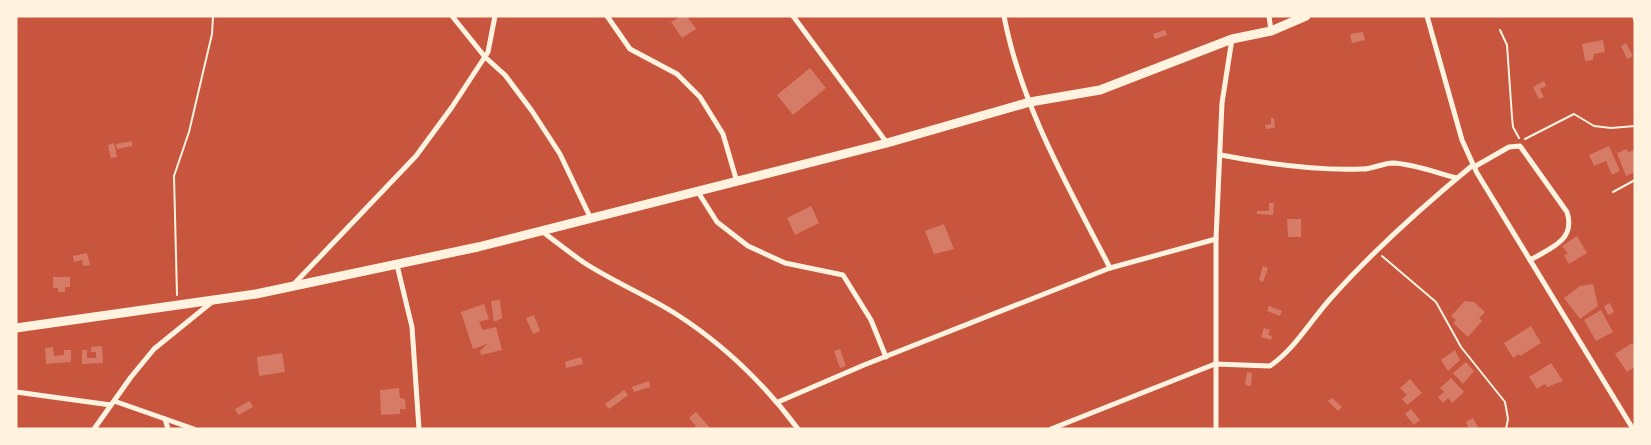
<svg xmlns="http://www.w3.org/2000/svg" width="1651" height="445" viewBox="0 0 1651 445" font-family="'Asap Condensed',sans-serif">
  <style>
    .building { fill: #d67c66 }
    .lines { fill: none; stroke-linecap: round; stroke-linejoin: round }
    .path { stroke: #fff3e0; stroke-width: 2 }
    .minor { stroke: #fff3e0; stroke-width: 5 }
    .secondary { stroke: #fff3e0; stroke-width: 9 }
  </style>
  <rect width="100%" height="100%" fill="#c8553d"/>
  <g class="building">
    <polygon points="681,16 687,16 696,29 682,38 671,22"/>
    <polygon points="1165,30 1167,35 1155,39 1153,34"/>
    <polygon points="1363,32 1365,40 1352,43 1350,34"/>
    <polygon points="1603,40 1605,52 1594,54 1593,60 1585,61 1582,44"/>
    <polygon points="1626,43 1633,56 1627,59 1621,46"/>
    <polygon points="810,68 826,88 793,115 777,95"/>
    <polygon points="1544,81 1546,86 1540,89 1544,97 1539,99 1533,87"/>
    <polygon points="1271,118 1274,118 1275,128 1266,129 1265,125 1271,124"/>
    <polygon points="132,141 132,146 117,149 116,144"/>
    <polygon points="114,143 117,157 111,158 108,145"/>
    <polygon points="1609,146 1620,171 1612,175 1606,161 1594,166 1589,155"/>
    <polygon points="1627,149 1628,152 1635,150 1635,172 1626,176 1617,153"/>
    <polygon points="1269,203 1274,203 1273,215 1257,214 1257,211 1269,211"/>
    <polygon points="811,206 819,223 795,235 787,218"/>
    <polygon points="1287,219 1301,219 1301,237 1288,237"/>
    <polygon points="944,224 954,249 934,254 925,231"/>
    <polygon points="1577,236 1587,253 1569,264 1564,255 1568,254 1562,246"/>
    <polygon points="87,253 90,265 83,266 82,260 74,262 73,256"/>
    <polygon points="1263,266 1268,268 1263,282 1259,280"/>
    <polygon points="53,277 70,277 70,287 65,287 65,292 58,292 58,288 53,288"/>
    <polygon points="1593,284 1598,306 1580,319 1564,298 1580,286"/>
    <polygon points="500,300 502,318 494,322 491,301"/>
    <polygon points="1465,301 1474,302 1485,312 1479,318 1482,321 1468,337 1453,323 1456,320 1451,316"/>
    <polygon points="1610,303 1614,312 1608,315 1604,306"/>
    <polygon points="484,304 489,319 479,322 483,330 496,327 502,350 481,355 480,351 487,344 473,349 461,312"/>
    <polygon points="1269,306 1282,311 1280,316 1267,311"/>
    <polygon points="1601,310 1613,332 1596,341 1584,320"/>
    <polygon points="534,315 540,331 533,334 526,318"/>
    <polygon points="1531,326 1541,343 1520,356 1519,354 1513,358 1504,343"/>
    <polygon points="1264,328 1270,330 1268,335 1272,336 1271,340 1261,337"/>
    <polygon points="1632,343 1635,347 1635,367 1627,372 1615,354"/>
    <polygon points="102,346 103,363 82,364 82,350 87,350 87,358 96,358 96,352 91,352 91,347"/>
    <polygon points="53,347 54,356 64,355 64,350 71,350 71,362 46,364 45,348"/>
    <polygon points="840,349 846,366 840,368 834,351"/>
    <polygon points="1455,350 1460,360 1448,371 1441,360"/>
    <polygon points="282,353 285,372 259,376 257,357"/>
    <polygon points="581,357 583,364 566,368 565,362"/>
    <polygon points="1466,362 1474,371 1463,384 1453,373"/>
    <polygon points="1551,363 1563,381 1547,387 1545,384 1537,389 1529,377"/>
    <polygon points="1247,372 1252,373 1251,386 1245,385"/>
    <polygon points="1451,378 1464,392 1452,403 1448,398 1443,403 1438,397 1444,392 1440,388"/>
    <polygon points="1410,379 1422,393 1407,405 1402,399 1407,395 1400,388"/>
    <polygon points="649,381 650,387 634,392 632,387"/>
    <polygon points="399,388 400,398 405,399 406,409 400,409 400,414 381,415 380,390"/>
    <polygon points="624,390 628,395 609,409 605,404"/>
    <polygon points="1332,398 1342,407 1338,411 1328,401"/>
    <polygon points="250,401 253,407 238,415 235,409"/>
    <polygon points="1411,409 1420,420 1414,425 1405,414"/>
    <polygon points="696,412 710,428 708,429 692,429 696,426 689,418"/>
    <polygon points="1473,418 1479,429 1469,429 1466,422"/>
  </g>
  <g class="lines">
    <g class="path">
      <polyline points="1633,16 1635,22"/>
      <polyline points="1500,30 1507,45 1512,117 1513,127 1519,138"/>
      <polyline points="1525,139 1574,114 1594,126 1611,128 1635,126"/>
      <polyline points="1613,192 1635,180"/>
      <polyline points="1382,256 1436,302 1461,347 1505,402 1508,419 1506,429"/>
      <polyline points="177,295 174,176 189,132 212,34 213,16"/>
    </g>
    <g class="minor">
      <polyline points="452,16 485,57 505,75 532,111 560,154 591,219"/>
      <polyline points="607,16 630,49 677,74 700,97 723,134 737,182"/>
      <polyline points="793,16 887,143"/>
      <path d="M 1004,16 C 1021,106 1069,188 1110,268"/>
      <polyline points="1269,16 1271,31"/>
      <polyline points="1427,16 1462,140 1477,173 1633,429"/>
      <path d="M 1221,155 C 1267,164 1316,171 1363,169 C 1373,169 1383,163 1393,163 C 1414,164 1437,173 1457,178"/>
      <path d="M 1474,167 L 1509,147 L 1520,146 L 1567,212 C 1576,240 1551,248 1530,260"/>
      <polyline points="698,192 717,222 748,246 785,263 843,275 871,320 886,357"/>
      <path d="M 543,232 C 556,242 569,252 583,262 C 612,281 646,295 676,314 C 723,344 765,385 798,429"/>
      <polyline points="397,265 412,327 419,429"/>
      <polyline points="293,285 416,156 452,107 488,52 495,16"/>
      <polyline points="16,392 111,405"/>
      <polyline points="114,401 194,429"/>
      <polyline points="778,402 864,365 1110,268 1216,239"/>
      <polyline points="165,419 168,429"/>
      <polyline points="94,429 131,377 154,349 212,302"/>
      <path d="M 1051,429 L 1215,364 L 1270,366 C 1295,349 1311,320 1331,298 C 1375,249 1423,206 1473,165"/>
      <polyline points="1216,429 1216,239 1222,103 1232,39"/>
    </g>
    <polyline class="secondary" points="16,328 256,294 478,247 887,143 1030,102 1100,90 1232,39 1271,31 1306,16"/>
  </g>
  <rect width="1651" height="445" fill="none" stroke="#fff3e0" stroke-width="35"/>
</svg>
